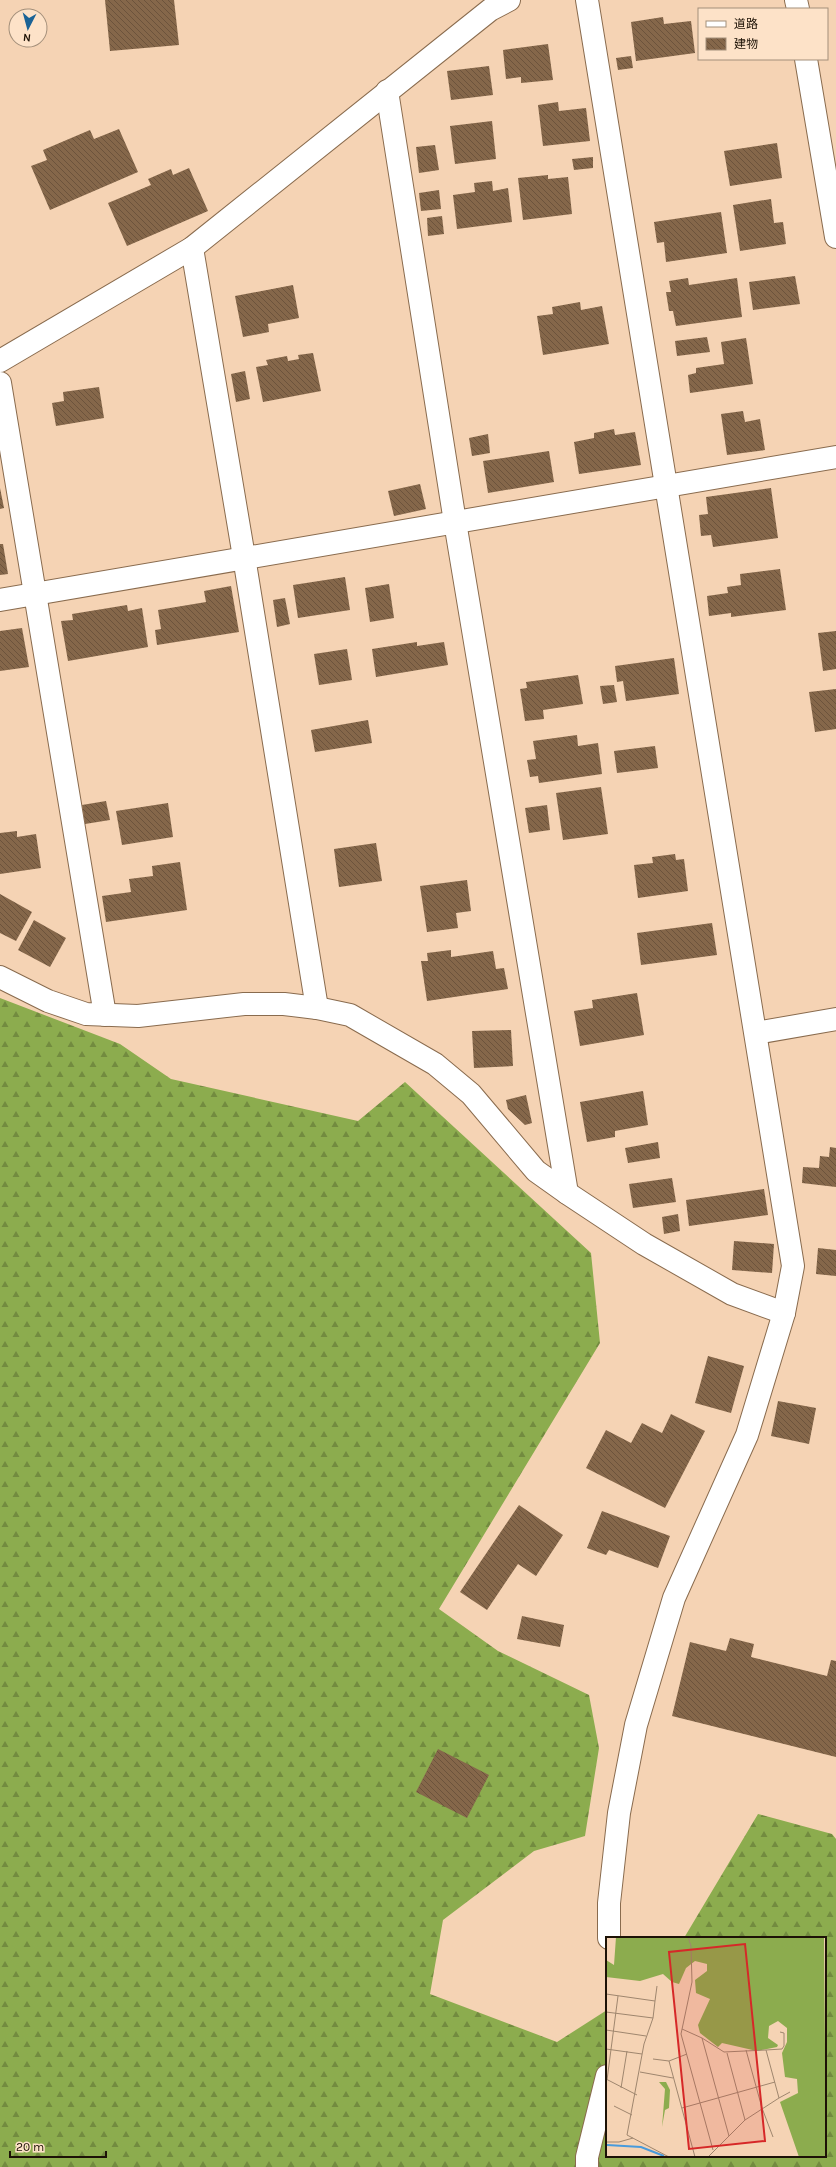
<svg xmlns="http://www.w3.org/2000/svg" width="836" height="2167" viewBox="0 0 836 2167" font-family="Karla,'Noto Sans JP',sans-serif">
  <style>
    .forest { fill: url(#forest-firs) }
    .building { fill: url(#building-back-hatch) }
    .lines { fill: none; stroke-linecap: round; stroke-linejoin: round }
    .minor-casing { stroke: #896b4e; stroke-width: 24 }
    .minor { stroke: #fff; stroke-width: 22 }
    .inset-river { fill: none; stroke: #489bdc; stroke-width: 2 }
    .inset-road { fill: none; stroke: #9f866e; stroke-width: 1 }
    .view { fill: #d62828; fill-opacity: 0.15; stroke: #d62828; stroke-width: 2 }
    .inset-edge { fill: none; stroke: #1d1206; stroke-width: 2 }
  </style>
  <defs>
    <pattern id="forest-firs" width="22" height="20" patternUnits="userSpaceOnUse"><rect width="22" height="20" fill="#8cac4e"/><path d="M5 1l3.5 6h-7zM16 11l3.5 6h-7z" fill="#728b3f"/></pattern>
    <pattern id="building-back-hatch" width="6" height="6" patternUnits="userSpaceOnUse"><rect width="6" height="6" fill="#85674a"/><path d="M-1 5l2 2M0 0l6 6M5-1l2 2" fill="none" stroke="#6c533c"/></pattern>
  </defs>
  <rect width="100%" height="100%" fill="#f5d3b4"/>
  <polygon class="forest" points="0,998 120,1044 171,1079 358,1121 405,1082 591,1253 600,1343 439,1609 498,1651 589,1695 599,1748 585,1836 534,1851 443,1920 430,1994 557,2042 607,2010 607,2156 825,2156 825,1938 684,1938 758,1814 832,1834 836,1839 836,2167 0,2167"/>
  <g class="building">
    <polygon points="105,0 174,0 179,45 110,51"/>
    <polygon points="663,17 664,24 691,21 695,53 636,61 631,22"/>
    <polygon points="548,44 553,80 521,83 521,77 506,79 503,50"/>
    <polygon points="631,56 633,68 618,70 616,58"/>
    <polygon points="489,66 493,95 451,100 447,71"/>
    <polygon points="558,102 559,111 586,108 590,141 543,146 538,105"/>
    <polygon points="492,121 496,159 455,164 450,126"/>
    <polygon points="119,129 138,172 50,210 31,166 47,160 43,150 90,130 94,139"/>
    <polygon points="777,143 782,178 730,186 724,151"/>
    <polygon points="435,145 439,170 419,173 416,147"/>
    <polygon points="593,157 593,168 574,170 572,159"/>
    <polygon points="189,168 208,211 127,246 108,203 151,185 148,179 171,169 173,175"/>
    <polygon points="548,175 548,179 568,177 572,214 523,220 518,178"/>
    <polygon points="492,181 493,191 508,188 512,222 457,229 453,195 475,192 474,183"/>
    <polygon points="439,190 441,209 421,211 419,193"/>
    <polygon points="771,199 774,223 783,222 786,244 740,251 733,205"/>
    <polygon points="721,212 727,253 666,262 664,242 657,243 654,222"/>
    <polygon points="442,216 444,234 428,236 427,218"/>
    <polygon points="795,276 800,304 753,310 749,282"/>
    <polygon points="688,278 689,285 737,278 742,317 676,326 673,311 669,311 666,292 671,292 669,281"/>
    <polygon points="293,285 299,318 268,324 269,332 243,337 235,296"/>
    <polygon points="580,302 581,310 602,306 609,344 543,355 537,316 553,314 552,307"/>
    <polygon points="707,337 710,352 677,356 675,341"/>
    <polygon points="746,338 753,384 690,393 688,375 696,373 696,368 724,364 721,342"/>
    <polygon points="313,353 321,391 263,402 256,367 268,365 266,360 287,356 288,361 299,359 298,355"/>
    <polygon points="245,371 250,399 236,402 231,374"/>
    <polygon points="99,387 104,418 56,426 52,403 64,401 63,392"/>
    <polygon points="743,411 745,422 760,419 765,450 727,455 721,414"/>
    <polygon points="614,429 615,435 635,432 641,465 579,474 574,442 594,438 594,433"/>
    <polygon points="488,434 490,453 472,456 469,438"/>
    <polygon points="549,451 554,482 488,493 483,461"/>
    <polygon points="420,484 426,509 394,516 388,491"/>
    <polygon points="0,488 4,508 0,509"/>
    <polygon points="771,488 778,538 713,547 711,535 701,536 699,515 708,514 706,497"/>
    <polygon points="0,544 3,544 8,574 0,575"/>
    <polygon points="780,569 786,610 731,617 731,613 709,616 707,596 728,593 727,587 741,585 740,574"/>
    <polygon points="345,577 350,610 298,618 293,585"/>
    <polygon points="389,584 394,618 370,622 365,588"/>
    <polygon points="231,586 239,632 157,645 155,630 161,629 158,610 206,602 204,591"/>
    <polygon points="285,598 290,624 277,627 273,600"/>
    <polygon points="127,605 128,611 142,608 148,647 68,661 61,621 73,620 72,614"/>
    <polygon points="22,628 29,667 0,671 0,631"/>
    <polygon points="836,631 836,669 823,671 818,633"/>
    <polygon points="417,642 417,646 444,642 448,665 376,677 372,649"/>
    <polygon points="347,649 352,680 319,685 314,654"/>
    <polygon points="674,658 679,694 626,701 623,681 617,682 615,666"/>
    <polygon points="578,675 583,704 543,710 544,719 525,721 520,689 527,688 526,682"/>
    <polygon points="614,685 617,702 603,704 600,686"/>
    <polygon points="836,689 836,729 815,732 809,692"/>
    <polygon points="368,720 372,743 315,752 311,730"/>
    <polygon points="577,735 578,746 598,743 602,774 539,783 538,776 530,777 527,760 536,759 533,741"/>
    <polygon points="655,746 658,768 617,773 614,751"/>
    <polygon points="601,787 608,834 563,840 556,793"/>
    <polygon points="106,801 110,820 85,824 82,805"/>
    <polygon points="168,803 173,837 122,845 116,811"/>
    <polygon points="547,805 550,830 529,833 525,808"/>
    <polygon points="17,831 17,837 36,834 41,868 0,874 0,833"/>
    <polygon points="376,843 382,881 339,887 334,849"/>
    <polygon points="675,854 676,860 684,859 688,891 638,898 634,865 653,863 652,857"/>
    <polygon points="180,862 187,910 106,922 102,896 131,892 129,879 153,876 152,866"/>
    <polygon points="467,880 471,911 456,913 458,928 427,932 420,886"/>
    <polygon points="0,894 32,912 16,941 0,933"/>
    <polygon points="34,920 66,938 50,967 18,950"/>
    <polygon points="712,923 717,955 641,965 637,933"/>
    <polygon points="451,950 451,957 493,951 496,969 504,968 508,989 427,1001 421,961 428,961 427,953"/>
    <polygon points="637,993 644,1035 580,1046 574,1011 593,1008 592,1000"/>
    <polygon points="511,1030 513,1066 474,1068 472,1031"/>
    <polygon points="643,1091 648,1125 615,1131 615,1137 587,1142 580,1102"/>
    <polygon points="526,1095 532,1123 525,1125 508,1109 506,1100"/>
    <polygon points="658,1142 660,1158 628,1163 625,1148"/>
    <polygon points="830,1147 836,1148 836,1187 802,1183 803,1167 819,1168 820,1156 829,1157"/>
    <polygon points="672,1178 676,1202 633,1208 629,1184"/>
    <polygon points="764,1189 768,1215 689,1226 686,1200"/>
    <polygon points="678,1214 680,1231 664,1234 662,1217"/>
    <polygon points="734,1241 774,1244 772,1273 732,1270"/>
    <polygon points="818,1248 836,1250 836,1276 816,1274"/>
    <polygon points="708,1356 744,1366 731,1413 695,1403"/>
    <polygon points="778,1401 816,1408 809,1444 771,1436"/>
    <polygon points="671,1414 705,1431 665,1508 586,1468 606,1430 631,1443 642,1423 662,1433"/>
    <polygon points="519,1505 563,1535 536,1576 518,1564 487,1610 460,1592"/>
    <polygon points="602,1511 670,1536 658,1568 609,1550 606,1555 587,1548"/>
    <polygon points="522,1616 564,1625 560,1647 517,1639"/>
    <polygon points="730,1638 754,1644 751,1657 827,1676 831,1660 836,1661 836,1757 672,1716 690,1642 726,1651"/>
    <polygon points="438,1749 489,1775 467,1818 416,1792"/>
  </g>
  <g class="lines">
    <g class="minor-casing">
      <g id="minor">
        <polyline points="587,0 793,1266 784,1313 747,1435 674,1598 636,1725 619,1813 609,1903 609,1938"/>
        <polyline points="796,0 798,9"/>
        <polyline points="806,59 836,237"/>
        <polyline points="387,91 455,522 567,1193"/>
        <polyline points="192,248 244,557 317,1008"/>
        <polyline points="0,361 192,248 490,10 509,0"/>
        <polyline points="0,383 105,1015"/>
        <polyline points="0,600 836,457"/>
        <polyline points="0,977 48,1001 86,1014 138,1016 244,1004 284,1004 317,1008 350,1015 435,1064 471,1094 536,1171 567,1193 644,1244 732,1294 784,1313"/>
        <polyline points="756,1033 836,1019"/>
        <polyline points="587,2167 587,2157 607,2076"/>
      </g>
    </g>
    <use href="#minor" class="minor"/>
  </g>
  <g transform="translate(606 1937)">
    <rect width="220" height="220" fill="#f5d3b4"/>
    <path d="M 10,0 L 218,0 L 220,217 L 218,220 L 193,220 L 174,165 L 192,156 L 191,142 L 179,140 L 176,116 L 181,105 L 181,91 L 172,84 L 163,89 L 162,101 L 172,108 L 171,110 L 151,114 L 116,106 L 112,110 L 94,96 L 92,88 L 104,62 L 90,56 L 89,43 L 101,34 L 101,27 L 89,24 L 80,31 L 73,47 L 66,45 L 57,37 L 34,44 L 0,40 L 0,23 L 8,28 ZM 53,145 L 60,145 L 64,153 L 63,171 L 59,173 L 56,190 L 59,152 Z" fill="#8cac4e"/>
    <path class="inset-river" d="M 1,208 L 35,210 L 58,219"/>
    <path class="inset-road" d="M 82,0 L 85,9 L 86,45 L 75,97 L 107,213M 0,57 L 49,64 L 47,81 L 38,107 L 21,198 L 63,220M 49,64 L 51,49M 0,75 L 47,81M 76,92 L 96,101 L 118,115 L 160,113 L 173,161 L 139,183 L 102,220M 0,93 L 40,99M 96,101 L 123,199M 0,112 L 36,117M 140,113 L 156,171 L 167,200M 160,113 L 176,112 L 178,109 L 178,96 L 174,95M 121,116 L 139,183M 81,117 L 63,124 L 89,220M 47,122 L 63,124M 34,135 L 67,141M 0,142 L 31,158M 1,143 L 12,59M 15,151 L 21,114M 173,161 L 184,155M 8,169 L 26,178M 76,171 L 169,145M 0,205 L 13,205 L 27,201"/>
    <path class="view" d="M 139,7 L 159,204 L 83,212 L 63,15 Z"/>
    <rect width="220" height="220" class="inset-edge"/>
  </g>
  <rect x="698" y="8" width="130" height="52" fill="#fde2c8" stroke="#a38f7a"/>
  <rect x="706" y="21" width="20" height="6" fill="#ffffff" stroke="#a38f7a"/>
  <text x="734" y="28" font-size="12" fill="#1d1206">道路</text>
  <rect x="706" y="38" width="20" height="12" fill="url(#building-back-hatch)" stroke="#a38f7a"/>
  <text x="734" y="48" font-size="12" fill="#1d1206">建物</text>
  <g transform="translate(28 28) rotate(186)"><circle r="19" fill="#fde2c8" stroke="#a38f7a"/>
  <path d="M0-3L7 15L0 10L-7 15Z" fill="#1b6396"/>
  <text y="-6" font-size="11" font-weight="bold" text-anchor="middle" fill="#1d1206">N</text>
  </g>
  <path d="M10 2151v6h96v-6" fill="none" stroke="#1d1206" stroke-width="2"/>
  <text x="16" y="2151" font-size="12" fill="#1d1206" stroke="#fde2c8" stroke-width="3" paint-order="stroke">20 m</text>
</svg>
